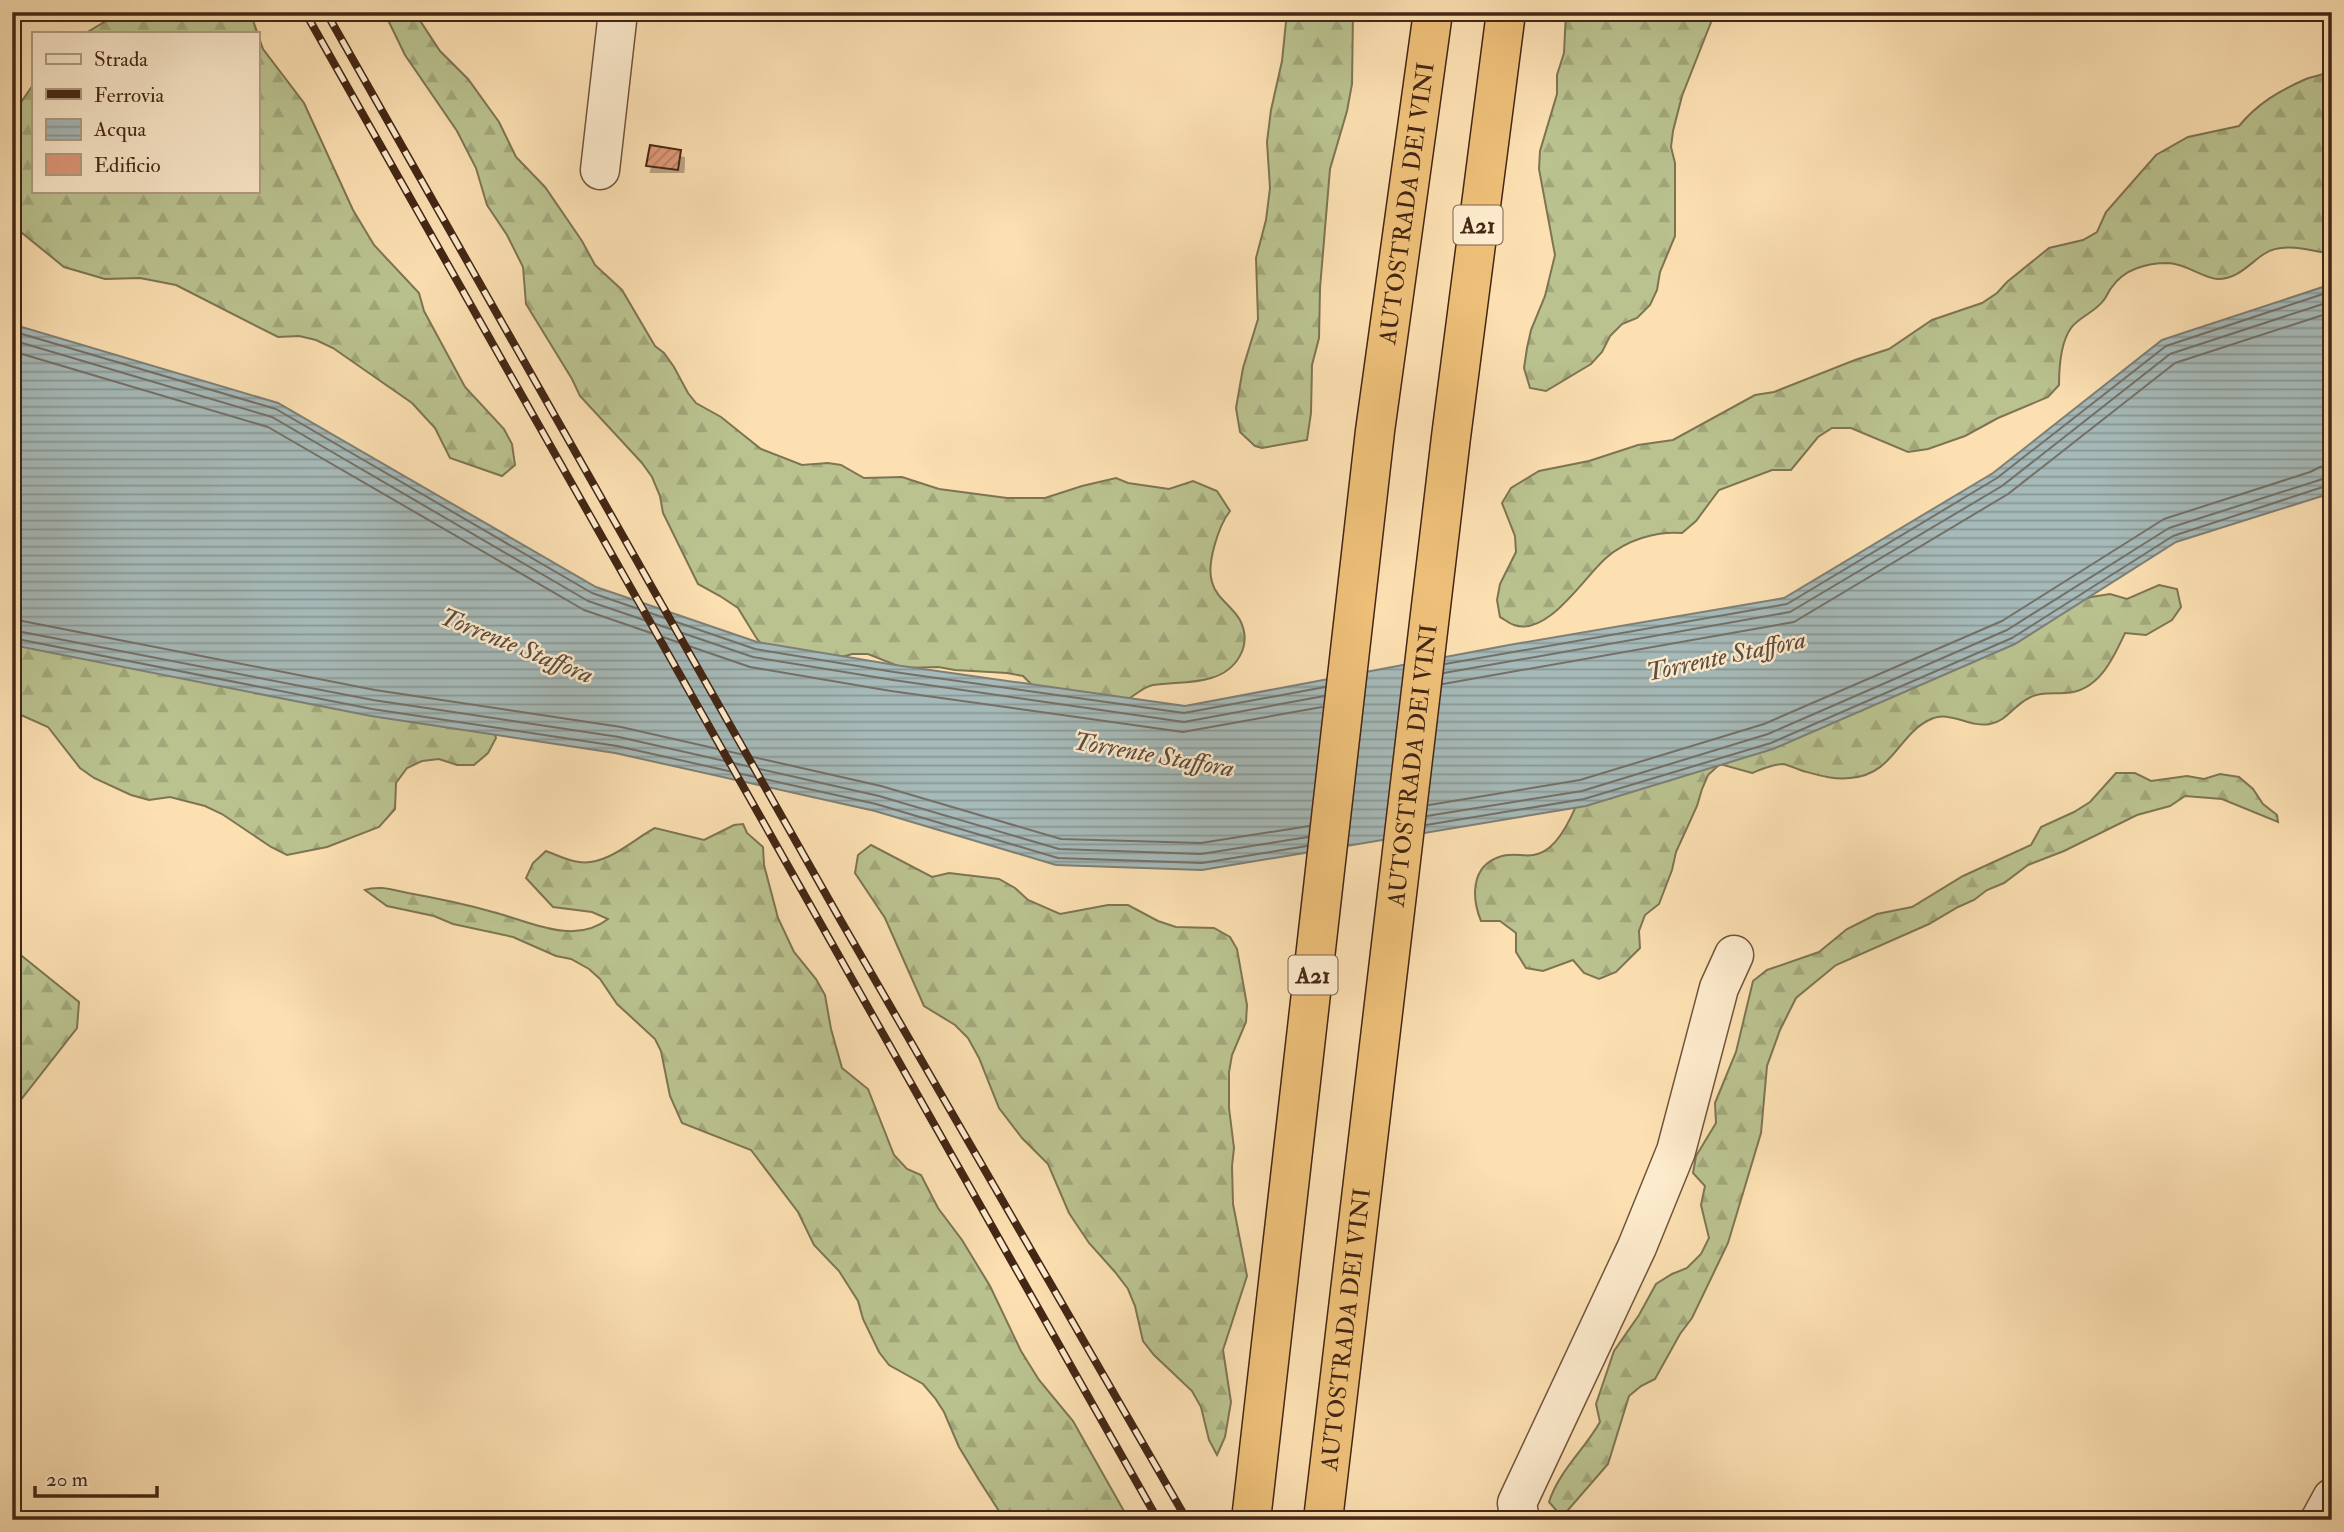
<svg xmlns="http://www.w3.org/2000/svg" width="2344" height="1532" viewBox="0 0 2344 1532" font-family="'IM FELL Double Pica',serif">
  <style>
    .forest { fill: url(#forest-firs); stroke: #7e7452; stroke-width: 2 }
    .water { fill: url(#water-rules); stroke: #7e7f77; stroke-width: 2 }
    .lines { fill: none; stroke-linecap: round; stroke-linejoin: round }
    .shore { stroke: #747067; stroke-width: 2 }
    .building { fill: url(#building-hatch); stroke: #432615; stroke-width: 2; filter: url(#shadow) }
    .minor-casing { stroke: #71543c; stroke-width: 41 }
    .highway-casing { stroke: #432615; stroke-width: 41 }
    .minor { stroke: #fdebcd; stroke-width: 38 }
    .highway { stroke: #eec079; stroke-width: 38 }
    .rail-casing { stroke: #432615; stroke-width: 8 }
    .rail { stroke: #fdebcd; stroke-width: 5; stroke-dasharray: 16; stroke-linecap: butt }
    .labels { text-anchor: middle; stroke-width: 5; stroke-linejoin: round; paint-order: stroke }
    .shield { fill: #fdebcd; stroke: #7b614c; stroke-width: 2 }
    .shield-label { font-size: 23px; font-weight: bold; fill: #432615 }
    .street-label { font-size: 24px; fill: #432615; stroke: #fdebcd }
    .water-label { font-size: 26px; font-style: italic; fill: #5c4b3e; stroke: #fdebcd }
  </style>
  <defs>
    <pattern id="forest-firs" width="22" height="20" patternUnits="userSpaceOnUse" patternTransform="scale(1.75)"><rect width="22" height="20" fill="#bac390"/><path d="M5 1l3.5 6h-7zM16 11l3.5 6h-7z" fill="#a1a77b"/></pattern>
    <pattern id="water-rules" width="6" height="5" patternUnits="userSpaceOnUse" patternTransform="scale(1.75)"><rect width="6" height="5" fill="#a6bab9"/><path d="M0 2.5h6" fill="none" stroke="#899795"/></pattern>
    <pattern id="building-hatch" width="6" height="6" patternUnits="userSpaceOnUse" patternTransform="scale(1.75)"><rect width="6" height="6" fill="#e1997a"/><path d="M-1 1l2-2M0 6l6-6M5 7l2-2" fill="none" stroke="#b87d63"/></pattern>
    <filter id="shadow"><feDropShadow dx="4.5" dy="8" stdDeviation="0" flood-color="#0004"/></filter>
  </defs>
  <rect width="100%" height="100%" fill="#fce0b2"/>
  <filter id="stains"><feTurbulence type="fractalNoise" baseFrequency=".00286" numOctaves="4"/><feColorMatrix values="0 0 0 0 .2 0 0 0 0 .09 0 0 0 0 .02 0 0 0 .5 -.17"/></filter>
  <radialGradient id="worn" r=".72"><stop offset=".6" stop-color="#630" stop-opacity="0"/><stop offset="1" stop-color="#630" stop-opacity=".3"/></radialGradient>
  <g class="forest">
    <polygon points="121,12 250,12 263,49 304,103 353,210 374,245 419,293 424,311 465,387 504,429 512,444 515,465 502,476 450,458 435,428 412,403 333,348 316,340 299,336 278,337 176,285 140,278 105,279 64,267 22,233 12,230 12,109 19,105 33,85 33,191 257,191 257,33 86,33"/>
    <path d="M 377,12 L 414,12 L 417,16 L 440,51 L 468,79 L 499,122 L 516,157 L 545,187 L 582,241 L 595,265 L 622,290 L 655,346 L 664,353 L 674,367 L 688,393 L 696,403 L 721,417 L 761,449 L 802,465 L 828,463 L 841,465 L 864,478 L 902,477 L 939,489 L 1007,498 L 1045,498 L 1082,486 L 1116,478 L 1128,483 L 1169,489 L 1193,481 L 1217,491 L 1230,511 C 1219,525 1206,564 1212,582 C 1216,598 1232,606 1240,620 C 1253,646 1236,671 1211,678 C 1192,684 1173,682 1153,685 C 1141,687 1132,700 1120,702 C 1098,705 1073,702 1050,703 L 1023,676 L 1007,673 L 955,670 L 938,667 L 903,668 L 868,654 L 852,654 L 835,659 L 768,652 L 757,639 L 738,608 L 720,596 L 698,584 L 663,513 L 660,496 L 652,477 L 642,463 L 580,396 L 572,379 L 526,304 L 523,267 L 507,235 L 487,205 L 476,168 L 457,131 L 405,55 L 388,20 Z"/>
    <polygon points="1287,12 1353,12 1352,84 1347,111 1330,169 1320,288 1319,338 1312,365 1311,413 1307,440 1262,448 1255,446 1240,432 1236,408 1243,368 1258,319 1256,258 1266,220 1270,188 1267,142 1271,110 1282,61"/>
    <polygon points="1566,12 1715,12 1682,96 1673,131 1671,147 1675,163 1675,236 1660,272 1657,290 1650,305 1637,318 1622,324 1610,336 1602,352 1591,364 1546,391 1530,388 1524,368 1527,348 1531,330 1545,296 1555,255 1539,169 1540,151 1557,94 1557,75 1564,53"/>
    <path d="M 2332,70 L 2332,254 C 2311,251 2283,241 2264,254 C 2250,263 2238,279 2218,279 C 2204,279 2188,264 2168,263 C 2147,263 2124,269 2112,287 C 2108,291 2107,297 2103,301 C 2095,312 2079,317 2071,328 C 2061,342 2059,369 2059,385 L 2048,397 L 1998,418 L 1965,436 L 1928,449 L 1908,452 L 1851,428 L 1832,428 L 1818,437 L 1791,470 L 1772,470 L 1719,490 L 1696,521 L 1682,533 C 1656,531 1626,540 1606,558 C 1584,577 1548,637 1514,625 C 1510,624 1504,619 1500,617 L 1497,600 L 1500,584 L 1516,552 L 1515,536 L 1502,503 L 1511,488 L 1539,471 L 1589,461 L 1638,445 L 1673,440 L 1755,395 L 1774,392 L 1855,360 L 1889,349 L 1932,320 L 1982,303 L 1997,293 L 2007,282 L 2049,248 L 2083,240 L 2097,232 L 2106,212 L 2156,155 L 2188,137 L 2239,126 C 2258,103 2279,91 2306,79 C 2315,76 2324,75 2332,70 Z"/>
    <polygon points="12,544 490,721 496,738 488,753 474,765 457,765 439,759 422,761 407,768 396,783 395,809 379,827 327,847 287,855 271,847 222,814 205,806 170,797 149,800 131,795 94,778 80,768 48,727 12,711"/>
    <path d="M 2159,585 L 2177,589 L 2181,607 L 2172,620 L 2146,635 L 2125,633 C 2113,659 2098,692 2065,693 C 2053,694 2039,692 2029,698 C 2014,705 2007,721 1990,724 C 1968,728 1950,709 1929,720 C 1898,735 1893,775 1850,778 C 1834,780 1818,775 1803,771 C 1797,769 1789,765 1783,764 C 1772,764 1762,769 1752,773 L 1720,764 L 1708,775 L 1702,789 L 1697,806 L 1676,852 L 1672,870 L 1659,904 L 1645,915 L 1639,931 L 1640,948 L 1616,972 L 1599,979 L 1584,973 L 1573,960 L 1543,971 L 1526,968 L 1516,952 L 1516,933 L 1500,921 L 1481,921 C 1472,899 1470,867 1499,857 C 1518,850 1531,863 1550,847 C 1571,829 1583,786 1594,760 L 2091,597 L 2110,594 L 2127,599 Z"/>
    <path d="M 2116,773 L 2135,773 L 2151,781 L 2187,776 L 2204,779 L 2220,774 L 2239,777 L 2253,789 L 2263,804 L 2277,815 L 2278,822 L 2222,799 L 2185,796 L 2170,806 L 2137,815 L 2064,851 L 2028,865 L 2004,883 L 1987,890 L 1974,900 L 1958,907 L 1929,924 L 1836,965 L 1796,998 L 1780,1030 L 1767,1066 L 1761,1133 L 1728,1243 L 1692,1318 L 1680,1334 L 1655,1379 L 1641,1386 L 1629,1396 L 1608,1464 L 1562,1517 L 1549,1502 C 1559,1471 1584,1450 1600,1422 L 1596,1404 L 1614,1351 L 1639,1315 L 1656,1284 L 1672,1274 L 1687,1268 L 1701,1254 L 1709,1238 L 1701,1205 L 1705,1186 L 1693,1173 L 1696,1156 L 1716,1123 L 1715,1103 L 1736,1052 L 1753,981 L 1767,970 L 1819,952 L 1847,929 L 1877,914 L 1912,907 L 1963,876 L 2031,845 L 2041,827 L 2074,812 L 2090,802 Z"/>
    <path d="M 743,824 L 747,833 L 763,847 L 764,865 L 778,918 L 794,952 L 816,979 L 825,995 L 831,1029 L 842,1068 L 868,1089 L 894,1155 L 907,1169 L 921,1175 L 938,1208 L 962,1240 L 990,1286 L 1021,1351 L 1039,1380 L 1073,1421 L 1129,1520 L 1013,1520 L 999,1511 L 979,1480 L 959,1447 L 944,1412 L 935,1398 L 923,1384 L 889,1365 L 879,1352 L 863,1319 L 858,1301 L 839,1271 L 814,1245 L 798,1212 L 751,1150 L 682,1123 L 670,1096 L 661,1051 L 655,1039 L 617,1004 L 600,979 L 589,969 L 571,959 L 556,956 L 513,937 L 453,924 L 434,916 L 387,906 L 365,890 C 379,885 393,890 408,893 C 436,898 465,904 493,912 C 529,921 574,946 608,919 L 592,912 L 553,907 L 526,878 L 533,863 L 546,851 C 557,855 568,861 579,862 C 607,866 632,840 655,828 L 704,840 L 734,825 Z"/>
    <polygon points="871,845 932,877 949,873 999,879 1015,888 1028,900 1060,914 1108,905 1128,905 1158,921 1176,927 1214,928 1230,937 1237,949 1247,1005 1246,1022 1232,1055 1229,1072 1229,1108 1234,1148 1232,1166 1233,1204 1247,1276 1223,1350 1231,1402 1225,1437 1217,1455 1209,1440 1201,1407 1192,1391 1154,1355 1143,1341 1135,1306 1128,1289 1115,1272 1089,1243 1069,1213 1048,1164 1022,1138 999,1108 979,1058 968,1038 955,1025 924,1006 885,918 855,873 858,855"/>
    <polygon points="12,948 79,1002 77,1028 12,1111"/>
  </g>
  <polygon class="water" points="2332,284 2332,490 2322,496 2176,542 2015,644 1773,749 1586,806 1202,870 1056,865 875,811 615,753 371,716 12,645 12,324 278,403 596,587 757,642 895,665 1185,706 1509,645 1784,598 1993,473 2162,340"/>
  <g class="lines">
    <g class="shore">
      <polyline points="12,331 276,409 592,593 755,649 894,672 1184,713 1325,687"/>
      <polyline points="12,340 272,417 588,601 753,657 893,680 1184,722 1324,696"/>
      <polyline points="12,351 268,427 584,610 750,667 891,691 1183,732 1322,707"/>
      <polyline points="12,619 375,690 621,727 881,786 1061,839 1201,843 1309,826"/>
      <polyline points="12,630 373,700 619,737 879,796 1059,849 1201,854 1308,837"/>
      <polyline points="12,638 372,709 617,746 876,804 1058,858 1202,863 1307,846"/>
      <polyline points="1445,664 1787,604 1997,478 2166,346 2332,291"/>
      <polyline points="1444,673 1790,612 2002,486 2170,354 2332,301"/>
      <polyline points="1443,684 1794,622 2008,494 2175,363 2332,312"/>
      <polyline points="1429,805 1580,780 1764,724 2002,621 2164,519 2310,472 2320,467 2332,465"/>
      <polyline points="1427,816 1582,791 1768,734 2007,630 2169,528 2332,476"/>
      <polyline points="1426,825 1584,799 1771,743 2012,638 2173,536 2332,484"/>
    </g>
  </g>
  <polygon class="building" points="650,145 681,150 678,170 646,166"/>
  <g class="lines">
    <g class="minor-casing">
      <g id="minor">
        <polyline points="600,170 618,12"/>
        <polyline points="1520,1520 1517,1503 1637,1247 1676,1151 1719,988 1734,955"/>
        <polyline points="2320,1520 2332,1498"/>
      </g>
    </g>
    <g class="highway-casing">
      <g id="highway">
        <path id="s1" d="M 1251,1520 L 1375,431 L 1433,12"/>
        <path id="s2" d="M 1323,1520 L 1451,437 L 1506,12"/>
      </g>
    </g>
    <use href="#minor" class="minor"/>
    <use href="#highway" class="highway"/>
    <g class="rail-casing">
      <g id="rail">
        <polyline points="305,12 1158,1520"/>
        <polyline points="326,12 841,921 1187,1520"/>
      </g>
    </g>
    <use href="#rail" class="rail"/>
  </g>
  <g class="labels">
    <g class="shield">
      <rect x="1453.5" y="205.5" width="49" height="39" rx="5"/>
      <rect x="1288.5" y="955.5" width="49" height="39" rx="5"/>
    </g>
    <g class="shield-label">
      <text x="1478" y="233">A21</text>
      <text x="1313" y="983">A21</text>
    </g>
    <g class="street-label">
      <text dy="8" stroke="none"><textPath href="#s1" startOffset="1326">AUTOSTRADA DEI VINI</textPath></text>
      <text dy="8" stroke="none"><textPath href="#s2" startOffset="760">AUTOSTRADA DEI VINI</textPath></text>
      <text dy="8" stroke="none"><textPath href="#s2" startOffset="192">AUTOSTRADA DEI VINI</textPath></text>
    </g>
    <g class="water-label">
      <text transform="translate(517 645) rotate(22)" y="9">Torrente Staffora</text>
      <text transform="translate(1726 655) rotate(-12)" y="9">Torrente Staffora</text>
      <text transform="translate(1154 754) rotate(10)" y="9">Torrente Staffora</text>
    </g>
  </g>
  <rect width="2344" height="1532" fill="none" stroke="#fce0b2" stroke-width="42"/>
  <rect x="14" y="14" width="2316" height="1504" fill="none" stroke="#432615" stroke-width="3.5"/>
  <rect x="21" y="21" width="2302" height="1490" fill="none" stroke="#432615" stroke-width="2"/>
  <rect x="32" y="32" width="228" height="161" fill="#fdebcd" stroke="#b39c83" stroke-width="2"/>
  <rect x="46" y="54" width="35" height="10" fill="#fdebcd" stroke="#b39c83" stroke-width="2"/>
  <text x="94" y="66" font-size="21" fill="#432615">Strada</text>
  <rect x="46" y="89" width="35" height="10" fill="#432615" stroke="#b39c83" stroke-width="2"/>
  <text x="94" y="102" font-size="21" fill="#432615">Ferrovia</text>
  <rect x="46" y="119" width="35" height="21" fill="url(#water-rules)" stroke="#b39c83" stroke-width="2"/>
  <text x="94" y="136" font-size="21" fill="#432615">Acqua</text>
  <rect x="46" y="154" width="35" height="21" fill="#e1997a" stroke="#b39c83" stroke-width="2"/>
  <text x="94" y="172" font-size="21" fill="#432615">Edificio</text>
  <path d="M35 1486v10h122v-10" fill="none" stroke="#432615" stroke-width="3.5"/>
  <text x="46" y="1486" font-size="21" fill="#432615" stroke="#fdebcd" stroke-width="5" paint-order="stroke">20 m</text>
  <rect width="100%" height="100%" filter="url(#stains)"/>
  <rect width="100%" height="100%" fill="url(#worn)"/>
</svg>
